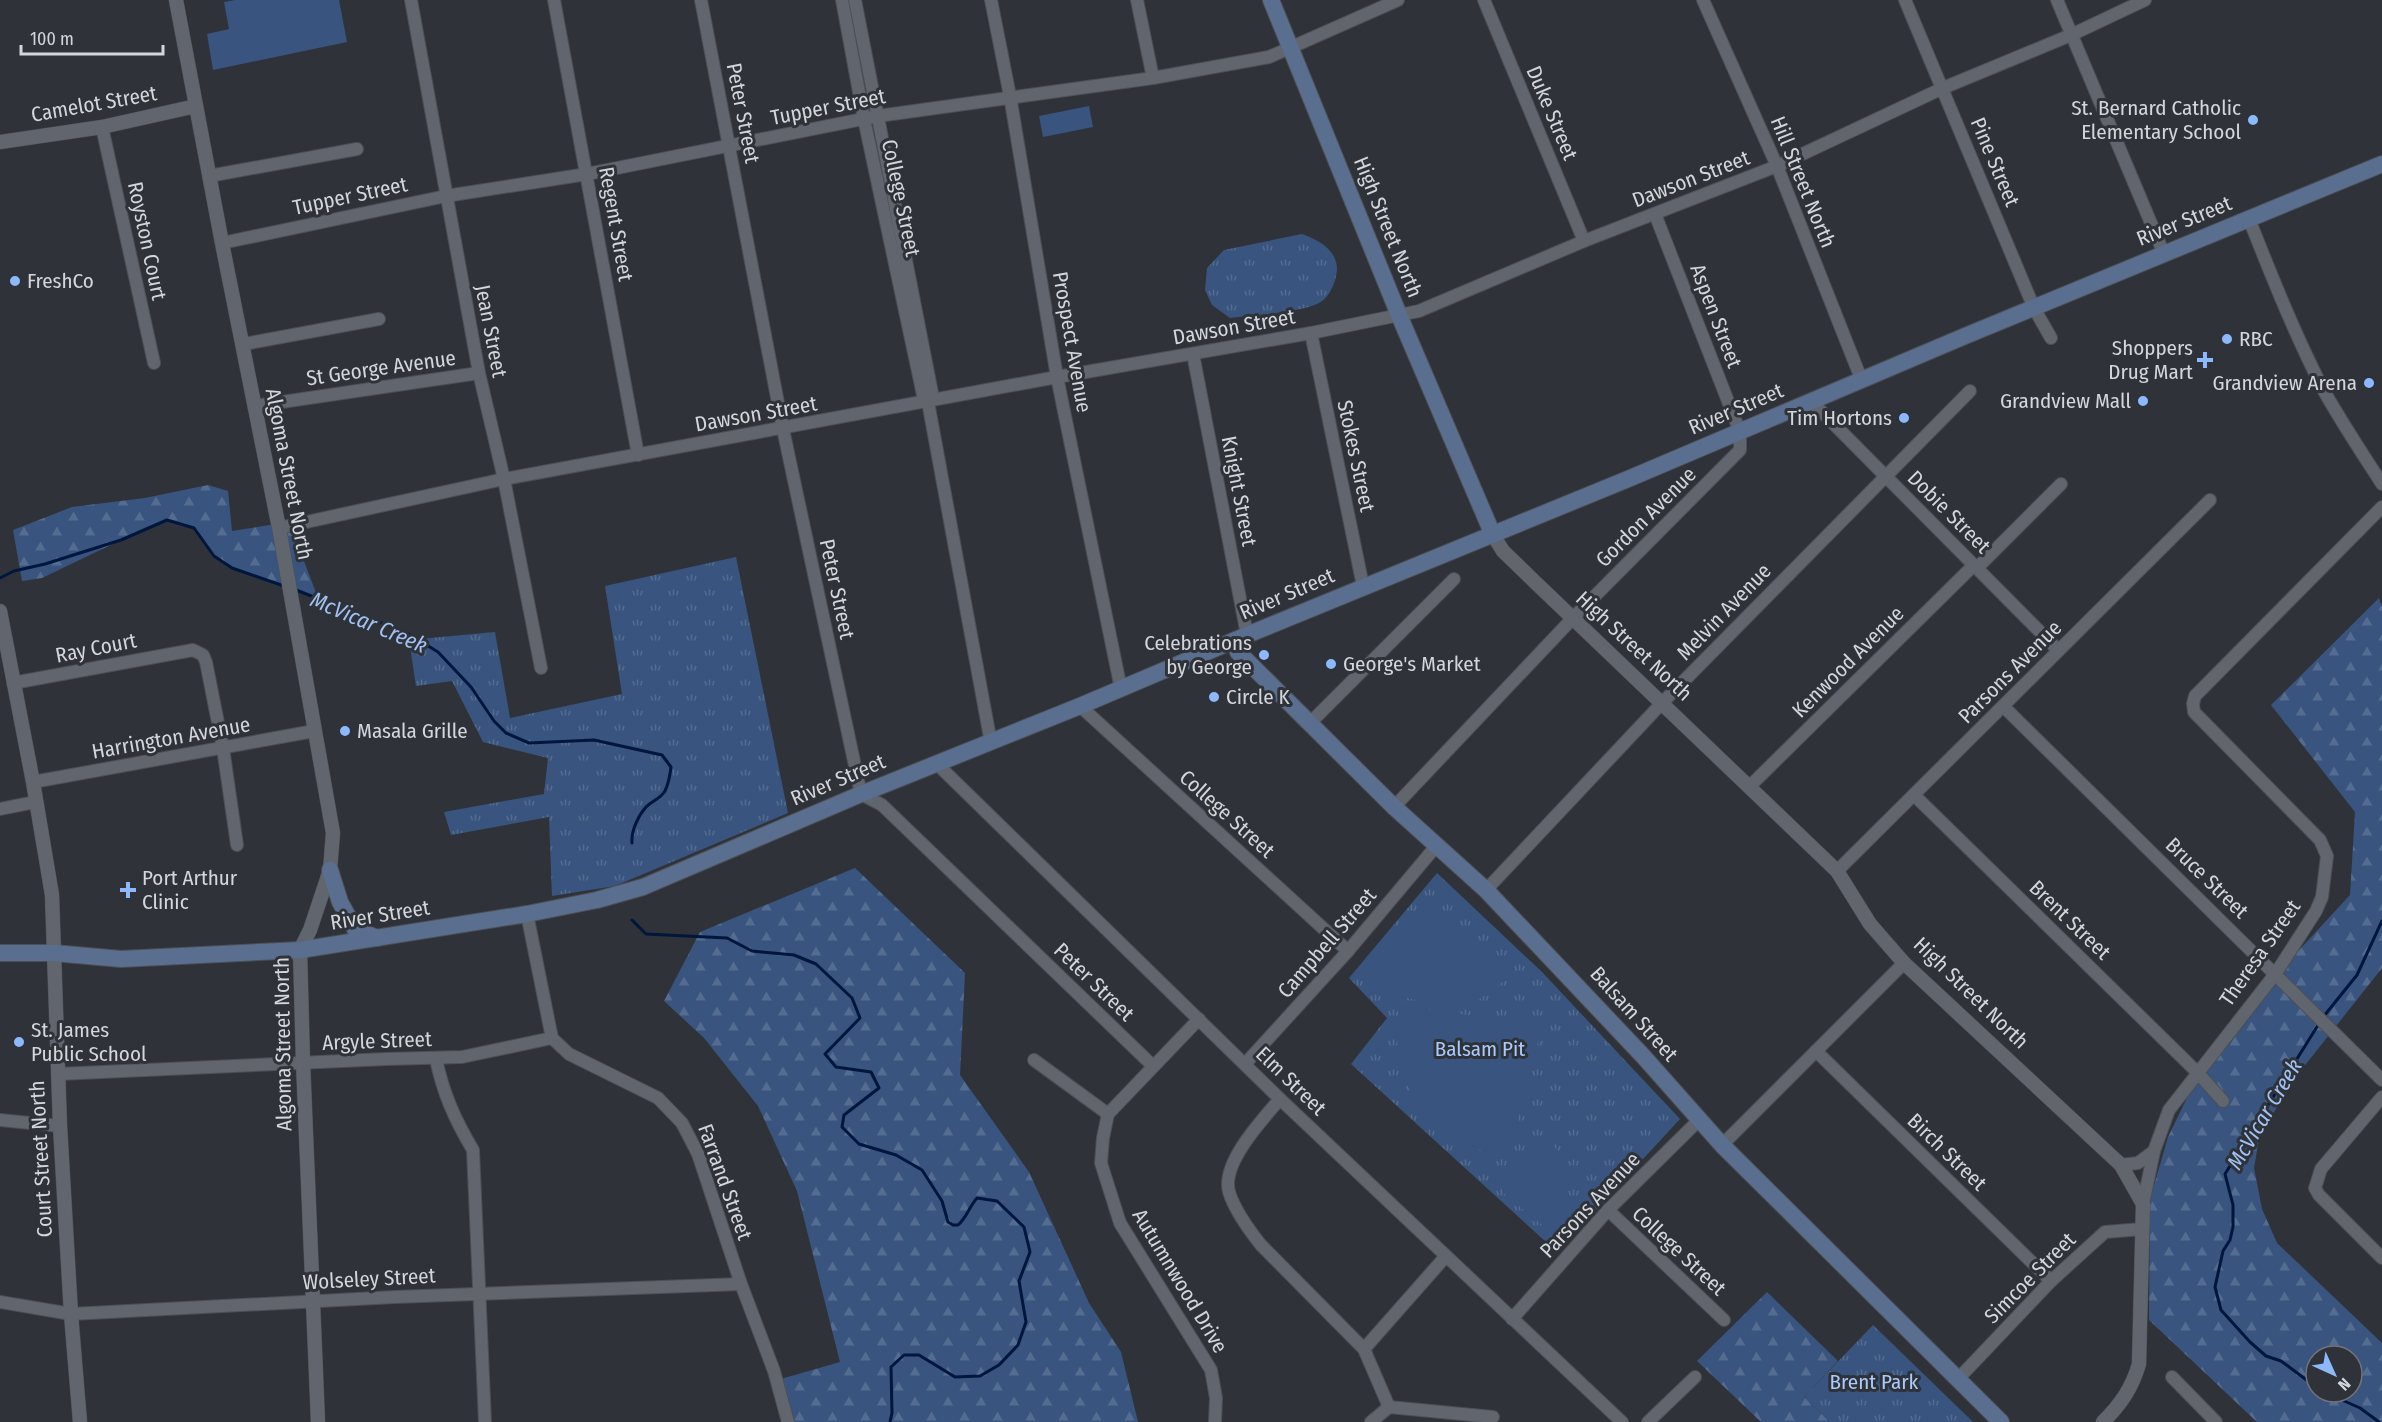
<svg xmlns="http://www.w3.org/2000/svg" width="2382" height="1422" viewBox="0 0 2382 1422" font-family="'Fira Sans Condensed',sans-serif">
  <style>
    .grass { fill: url(#grass-tufts) }
    .forest { fill: url(#forest-firs); fill-rule: evenodd }
    .garden { fill: #39547f }
    .lines { fill: none; stroke-linecap: round; stroke-linejoin: round }
    .stream { stroke: #00163d; stroke-width: 3 }
    .minor-casing { stroke: #4c4f55; stroke-width: 14 }
    .tertiary-casing { stroke: #4c4f55; stroke-width: 15 }
    .secondary-casing { stroke: #4c4f55; stroke-width: 18 }
    .minor { stroke: #61656d; stroke-width: 12 }
    .tertiary { stroke: #61656d; stroke-width: 14 }
    .secondary { stroke: #5a6f90; stroke-width: 16 }
    .poi-dot { fill: #8db9fc; stroke: #2f3339; stroke-width: 2 }
    .labels { text-anchor: middle; stroke-width: 6; stroke-linejoin: round; paint-order: stroke }
    .street-label { font-size: 21px; fill: #d3d6da; stroke: #2f3339 }
    .poi-label { font-size: 21px; fill: #d3d6da; stroke: #2f3339; text-anchor: start }
    .park-label { font-size: 21px; fill: #aacafc; stroke: #2f3339 }
    .water-label { font-size: 22px; font-style: italic; fill: #a1c1f3; stroke: #2f3339 }
  </style>
  <defs>
    <pattern id="grass-tufts" width="24" height="20" patternUnits="userSpaceOnUse" patternTransform="scale(1.5)"><rect width="24" height="20" fill="#39547f"/><path d="M3 7l-1-3M5 7V3M7 7l1-3M15 17l-1-3M17 17v-4M19 17l1-3" fill="none" stroke="#556c91"/></pattern>
    <pattern id="forest-firs" width="22" height="20" patternUnits="userSpaceOnUse" patternTransform="scale(1.5)"><rect width="22" height="20" fill="#39547f"/><path d="M5 1l3.5 6h-7zM16 11l3.5 6h-7z" fill="#556c91"/></pattern>
  </defs>
  <rect width="100%" height="100%" fill="#2f3339"/>
  <g class="grass">
    <path d="M 1302,234 C 1318,240 1336,249 1337,268 C 1337,278 1331,295 1322,301 C 1306,313 1251,315 1230,318 L 1212,305 L 1205,290 L 1207,268 L 1224,250 Z"/>
    <polygon points="736,557 788,813 615,886 552,896 549,817 451,835 444,812 544,794 548,758 483,742 452,681 416,686 409,640 495,632 510,718 622,694 605,586"/>
    <polygon points="1437,873 1542,972 1680,1119 1557,1252 1351,1064 1387,1018 1349,978"/>
    <polygon points="1873,1325 1973,1422 1830,1422 1804,1397"/>
  </g>
  <g class="forest">
    <polygon points="208,485 228,491 232,531 289,522 318,598 232,568 214,556 194,528 167,520 121,540 42,578 22,581 13,530 72,507 145,498"/>
    <path d="M 2379,598 L 2382,607 L 2382,968 L 2306,1064 L 2260,1133 L 2254,1168 L 2262,1209 L 2277,1243 L 2382,1343 L 2382,1422 L 2257,1422 L 2149,1320 L 2150,1199 L 2168,1137 L 2199,1073 L 2278,973 L 2350,895 L 2355,812 L 2271,705 ZM 2316,1356 L 2352,1356 L 2352,1392 L 2316,1392 Z"/>
    <polygon points="855,868 965,973 960,1075 1029,1172 1089,1303 1121,1352 1138,1422 793,1422 781,1379 840,1362 797,1191 758,1106 704,1038 664,1001 700,932"/>
    <polygon points="1767,1292 1838,1361 1804,1397 1830,1422 1761,1422 1697,1361"/>
  </g>
  <g class="garden">
    <polygon points="235,0 339,0 347,42 213,70 207,34 229,29 224,2"/>
    <polygon points="1089,106 1093,127 1043,137 1039,116"/>
    <polygon points="1422,911 1444,913 1505,980 1477,1001 1446,1006 1397,996 1364,971"/>
    <polygon points="1398,1006 1536,1024 1541,1030 1509,1155 1482,1151 1444,1126 1416,1100 1397,1064"/>
    <path d="M 1546,1138 C 1553,1146 1567,1159 1568,1169 C 1572,1190 1563,1216 1552,1233 L 1502,1192 L 1502,1179 Z"/>
  </g>
  <g class="lines">
    <g class="stream">
      <polyline points="0,578 14,571 45,564 121,540 167,520 194,528 214,556 232,568 284,586"/>
      <path d="M 296,590 L 407,633 L 438,652 L 471,687 L 494,721 L 506,733 L 529,743 L 594,740 L 662,755 L 671,767 C 670,775 669,783 665,791 C 660,799 652,801 646,807 C 638,816 631,831 632,843"/>
      <path d="M 632,920 L 646,934 L 727,938 L 752,951 L 794,955 L 816,964 L 852,998 L 860,1018 L 825,1054 L 836,1067 L 871,1072 L 879,1088 L 844,1115 L 842,1127 L 859,1144 L 896,1155 L 922,1170 L 942,1201 L 948,1222 L 953,1225 L 958,1225 C 967,1217 969,1207 977,1198 L 997,1201 L 1024,1227 L 1030,1252 L 1019,1281 L 1026,1322 L 1018,1345 L 999,1365 L 980,1376 L 955,1377 L 919,1355 L 904,1355 L 891,1367 L 892,1413 L 890,1422"/>
      <polyline points="2324,1016 2357,975 2382,921"/>
      <polyline points="2316,1387 2281,1361 2266,1356 2250,1342 2221,1310 2215,1287 2223,1251 2230,1240 2233,1227 2233,1205 2225,1174 2320,1022"/>
      <polyline points="2324,1392 2360,1408 2379,1422"/>
    </g>
    <g class="minor-casing">
      <g id="minor">
        <polyline points="411,0 479,373 504,479 541,668"/>
        <polyline points="554,0 638,455"/>
        <polyline points="701,0 783,429 861,794 882,805 1153,1066"/>
        <polyline points="842,0 864,119 923,395 928,402 991,743"/>
        <polyline points="855,0 932,393 928,402"/>
        <polyline points="991,0 1010,96 1057,377 1121,689"/>
        <polyline points="1137,0 1153,78"/>
        <polyline points="1484,0 1584,241"/>
        <polyline points="1703,0 1777,166 1862,381"/>
        <polyline points="1905,0 2034,308 2051,338"/>
        <polyline points="2057,0 2164,254"/>
        <polyline points="102,127 154,363"/>
        <polyline points="209,176 357,149"/>
        <path d="M 2249,219 C 2272,277 2295,335 2324,391 C 2342,423 2362,453 2382,484"/>
        <polyline points="222,243 446,196 587,174 878,116 1153,78 1269,57 1398,0"/>
        <polyline points="1311,333 1363,586"/>
        <polyline points="244,344 379,319"/>
        <polyline points="1193,354 1247,635"/>
        <polyline points="1812,402 2058,650"/>
        <polyline points="254,406 479,373"/>
        <polyline points="279,528 504,479 1057,377 1311,333 1419,311 1584,241 1777,166 1943,88 2071,35 2145,0"/>
        <polyline points="1977,568 2061,484"/>
        <polyline points="13,683 193,650 203,655 206,662 223,748 237,845"/>
        <polyline points="1080,706 1348,951"/>
        <polyline points="2003,706 2382,1080"/>
        <polyline points="1309,724 1454,579"/>
        <polyline points="937,764 1280,1099 1622,1422"/>
        <polyline points="33,782 314,731"/>
        <polyline points="1749,787 1974,565"/>
        <polyline points="1914,795 2198,1073 2223,1101"/>
        <polyline points="1394,807 1572,619 1740,450 1740,432 1655,214"/>
        <polyline points="0,809 35,802"/>
        <polyline points="1837,871 2210,500"/>
        <polyline points="1486,890 1662,703 1970,391"/>
        <polyline points="527,914 552,1038 569,1054 658,1098 682,1123 698,1154 741,1284 774,1371 788,1422"/>
        <polyline points="1199,1019 1108,1114 1103,1138 1101,1163 1120,1223 1211,1370 1216,1398 1215,1422"/>
        <polyline points="1816,1051 2051,1281"/>
        <path d="M 436,1059 C 443,1093 455,1120 473,1150 L 485,1422"/>
        <polyline points="1034,1060 1108,1114"/>
        <polyline points="1245,1064 1348,951 1437,845"/>
        <polyline points="58,1074 386,1059 462,1057 552,1038"/>
        <polyline points="2382,1097 2321,1169 2315,1188 2319,1195 2382,1258"/>
        <path d="M 1280,1099 C 1263,1119 1221,1163 1229,1192 C 1235,1211 1249,1230 1261,1245 L 1364,1349 L 1389,1407"/>
        <polyline points="0,1120 60,1126"/>
        <polyline points="1722,1145 1904,963"/>
        <polyline points="2121,1165 2138,1163 2154,1151"/>
        <polyline points="2143,1204 2154,1151 2169,1110 2276,973 2316,911 2322,897 2327,856 2320,840 2194,712 2193,704 2195,696 2382,507"/>
        <polyline points="1608,1210 1724,1320"/>
        <polyline points="0,1302 71,1314 395,1297 741,1284"/>
        <polyline points="1512,1319 1608,1210 1699,1120"/>
        <polyline points="1364,1349 1446,1256"/>
        <polyline points="2172,1377 2216,1422"/>
        <polyline points="1958,1379 2051,1281 2105,1232 2142,1229"/>
        <polyline points="1371,1422 1389,1407 1493,1417"/>
        <polyline points="1648,1422 1695,1377"/>
      </g>
    </g>
    <g class="tertiary-casing">
      <g id="tertiary">
        <polyline points="176,0 222,243 279,528 333,833 330,870 310,930 300,950 303,1062 318,1422"/>
        <polyline points="0,142 102,127 196,106"/>
        <path d="M 1493,535 L 1503,551 L 1536,583 L 1837,871 L 1870,924 L 1904,963 L 2121,1165 L 2143,1204 L 2139,1364 C 2132,1388 2121,1404 2103,1422"/>
        <polyline points="0,611 33,782 52,895 60,1126 71,1314 80,1422"/>
      </g>
    </g>
    <g class="secondary-casing">
      <g id="secondary">
        <polyline points="1271,0 1399,315 1493,535"/>
        <polyline points="1233,641 1238,652 1394,807 1486,890 1643,1056 1722,1145 2001,1422"/>
        <polyline points="330,870 340,902 355,929 377,938"/>
        <polyline points="0,953 54,953 121,959 300,950 527,914 597,900 643,887 861,794 1080,706 1247,635 1628,479 1965,336 2382,164"/>
      </g>
    </g>
    <use href="#minor" class="minor"/>
    <use href="#tertiary" class="tertiary"/>
    <use href="#secondary" class="secondary"/>
  </g>
  <g class="poi-dot">
    <circle cx="2253" cy="120" r="6"/>
    <circle cx="15" cy="281" r="6"/>
    <circle cx="2227" cy="339" r="6"/>
    <path d="M2202 351h6v6h6v6h-6v6h-6v-6h-6v-6h6z"/>
    <circle cx="2369" cy="383" r="6"/>
    <circle cx="2143" cy="401" r="6"/>
    <circle cx="1904" cy="418" r="6"/>
    <circle cx="1264" cy="655" r="6"/>
    <circle cx="1331" cy="664" r="6"/>
    <circle cx="1214" cy="697" r="6"/>
    <circle cx="345" cy="731" r="6"/>
    <path d="M125 881h6v6h6v6h-6v6h-6v-6h-6v-6h6z"/>
    <circle cx="19" cy="1042" r="6"/>
  </g>
  <g class="labels">
    <g class="street-label">
      <text transform="translate(94 104) rotate(-10)" y="7">Camelot Street</text>
      <text transform="translate(828 107) rotate(-11)" y="7">Tupper Street</text>
      <text transform="translate(743 113) rotate(79)" y="7">Peter Street</text>
      <text transform="translate(1552 113) rotate(67)" y="7">Duke Street</text>
      <text transform="translate(1995 162) rotate(67)" y="7">Pine Street</text>
      <text transform="translate(1691 179) rotate(-21)" y="7">Dawson Street</text>
      <text transform="translate(1803 182) rotate(68)" y="7">Hill Street North</text>
      <text transform="translate(350 196) rotate(-12)" y="7">Tupper Street</text>
      <text transform="translate(901 198) rotate(78)" y="7">College Street</text>
      <text transform="translate(2184 221) rotate(-22)" y="7">River Street</text>
      <text transform="translate(616 224) rotate(80)" y="7">Regent Street</text>
      <text transform="translate(1388 227) rotate(68)" y="7">High Street North</text>
      <text transform="translate(147 241) rotate(78)" y="7">Royston Court</text>
      <text transform="translate(1716 316) rotate(69)" y="7">Aspen Street</text>
      <text transform="translate(1234 327) rotate(-10)" y="7">Dawson Street</text>
      <text transform="translate(491 331) rotate(79)" y="7">Jean Street</text>
      <text transform="translate(1072 342) rotate(80)" y="7">Prospect Avenue</text>
      <text transform="translate(381 368) rotate(-8)" y="7">St George Avenue</text>
      <text transform="translate(1736 409) rotate(-23)" y="7">River Street</text>
      <text transform="translate(756 414) rotate(-10)" y="7">Dawson Street</text>
      <text transform="translate(1356 456) rotate(78)" y="7">Stokes Street</text>
      <text transform="translate(289 474) rotate(79)" y="7">Algoma Street North</text>
      <text transform="translate(1239 491) rotate(79)" y="7">Knight Street</text>
      <text transform="translate(1949 512) rotate(45)" y="7">Dobie Street</text>
      <text transform="translate(1646 517) rotate(-45)" y="7">Gordon Avenue</text>
      <text transform="translate(837 589) rotate(78)" y="7">Peter Street</text>
      <text transform="translate(1287 594) rotate(-23)" y="7">River Street</text>
      <text transform="translate(1724 612) rotate(-46)" y="7">Melvin Avenue</text>
      <text transform="translate(1634 646) rotate(43)" y="7">High Street North</text>
      <text transform="translate(96 648) rotate(-11)" y="7">Ray Court</text>
      <text transform="translate(1848 662) rotate(-45)" y="7">Kenwood Avenue</text>
      <text transform="translate(2010 672) rotate(-45)" y="7">Parsons Avenue</text>
      <text transform="translate(171 738) rotate(-10)" y="7">Harrington Avenue</text>
      <text transform="translate(838 780) rotate(-23)" y="7">River Street</text>
      <text transform="translate(1227 814) rotate(42)" y="7">College Street</text>
      <text transform="translate(2207 878) rotate(44)" y="7">Bruce Street</text>
      <text transform="translate(380 915) rotate(-9)" y="7">River Street</text>
      <text transform="translate(2070 920) rotate(44)" y="7">Brent Street</text>
      <text transform="translate(1327 943) rotate(-49)" y="7">Campbell Street</text>
      <text transform="translate(2260 953) rotate(-55)" y="7">Theresa Street</text>
      <text transform="translate(1094 982) rotate(44)" y="7">Peter Street</text>
      <text transform="translate(1971 993) rotate(44)" y="7">High Street North</text>
      <text transform="translate(1634 1014) rotate(48)" y="7">Balsam Street</text>
      <text transform="translate(377 1041) rotate(-2)" y="7">Argyle Street</text>
      <text transform="translate(283 1044) rotate(-91)" y="7">Algoma Street North</text>
      <text transform="translate(1291 1081) rotate(44)" y="7">Elm Street</text>
      <text transform="translate(1947 1152) rotate(44)" y="7">Birch Street</text>
      <text transform="translate(41 1159) rotate(-93)" y="7">Court Street North</text>
      <text transform="translate(725 1182) rotate(70)" y="7">Farrand Street</text>
      <text transform="translate(1590 1205) rotate(-47)" y="7">Parsons Avenue</text>
      <text transform="translate(1679 1251) rotate(43)" y="7">College Street</text>
      <text transform="translate(2030 1278) rotate(-45)" y="7">Simcoe Street</text>
      <text transform="translate(369 1279) rotate(-3)" y="7">Wolseley Street</text>
      <text transform="translate(1180 1281) rotate(59)" y="7">Autumnwood Drive</text>
    </g>
    <g class="poi-label">
      <text x="2241" y="115" text-anchor="end">St. Bernard Catholic<tspan x="2241" dy="24">Elementary School</tspan></text>
      <text x="27" y="288">FreshCo</text>
      <text x="2239" y="346">RBC</text>
      <text x="2193" y="355" text-anchor="end">Shoppers<tspan x="2193" dy="24">Drug Mart</tspan></text>
      <text x="2357" y="390" text-anchor="end">Grandview Arena</text>
      <text x="2131" y="408" text-anchor="end">Grandview Mall</text>
      <text x="1892" y="425" text-anchor="end">Tim Hortons</text>
      <text x="1252" y="650" text-anchor="end">Celebrations<tspan x="1252" dy="24">by George</tspan></text>
      <text x="1343" y="671">George's Market</text>
      <text x="1226" y="704">Circle K</text>
      <text x="357" y="738">Masala Grille</text>
      <text x="142" y="885">Port Arthur<tspan x="142" dy="24">Clinic</tspan></text>
      <text x="31" y="1037">St. James<tspan x="31" dy="24">Public School</tspan></text>
    </g>
    <g class="park-label">
      <text x="1480" y="1056">Balsam Pit</text>
      <text x="1874" y="1389">Brent Park</text>
    </g>
    <g class="water-label">
      <text transform="translate(369 622) rotate(23)" y="8">McVicar Creek</text>
      <text transform="translate(2264 1114) rotate(-59)" y="8">McVicar Creek</text>
    </g>
  </g>
  <g transform="translate(2334 1374) rotate(135)"><circle r="28" fill="#2f3339" stroke="#717479" stroke-width="1.5"/>
  <path d="M0-4.5L10 22L0 15L-10 22Z" fill="#8db9fc"/>
  <text y="-9" font-size="16" font-weight="bold" text-anchor="middle" fill="#d3d6da">N</text>
  </g>
  <path d="M21 45v9h142v-9" fill="none" stroke="#d3d6da" stroke-width="3"/>
  <text x="30" y="45" font-size="18" fill="#d3d6da" stroke="#2f3339" stroke-width="4.5" paint-order="stroke">100 m</text>
</svg>
